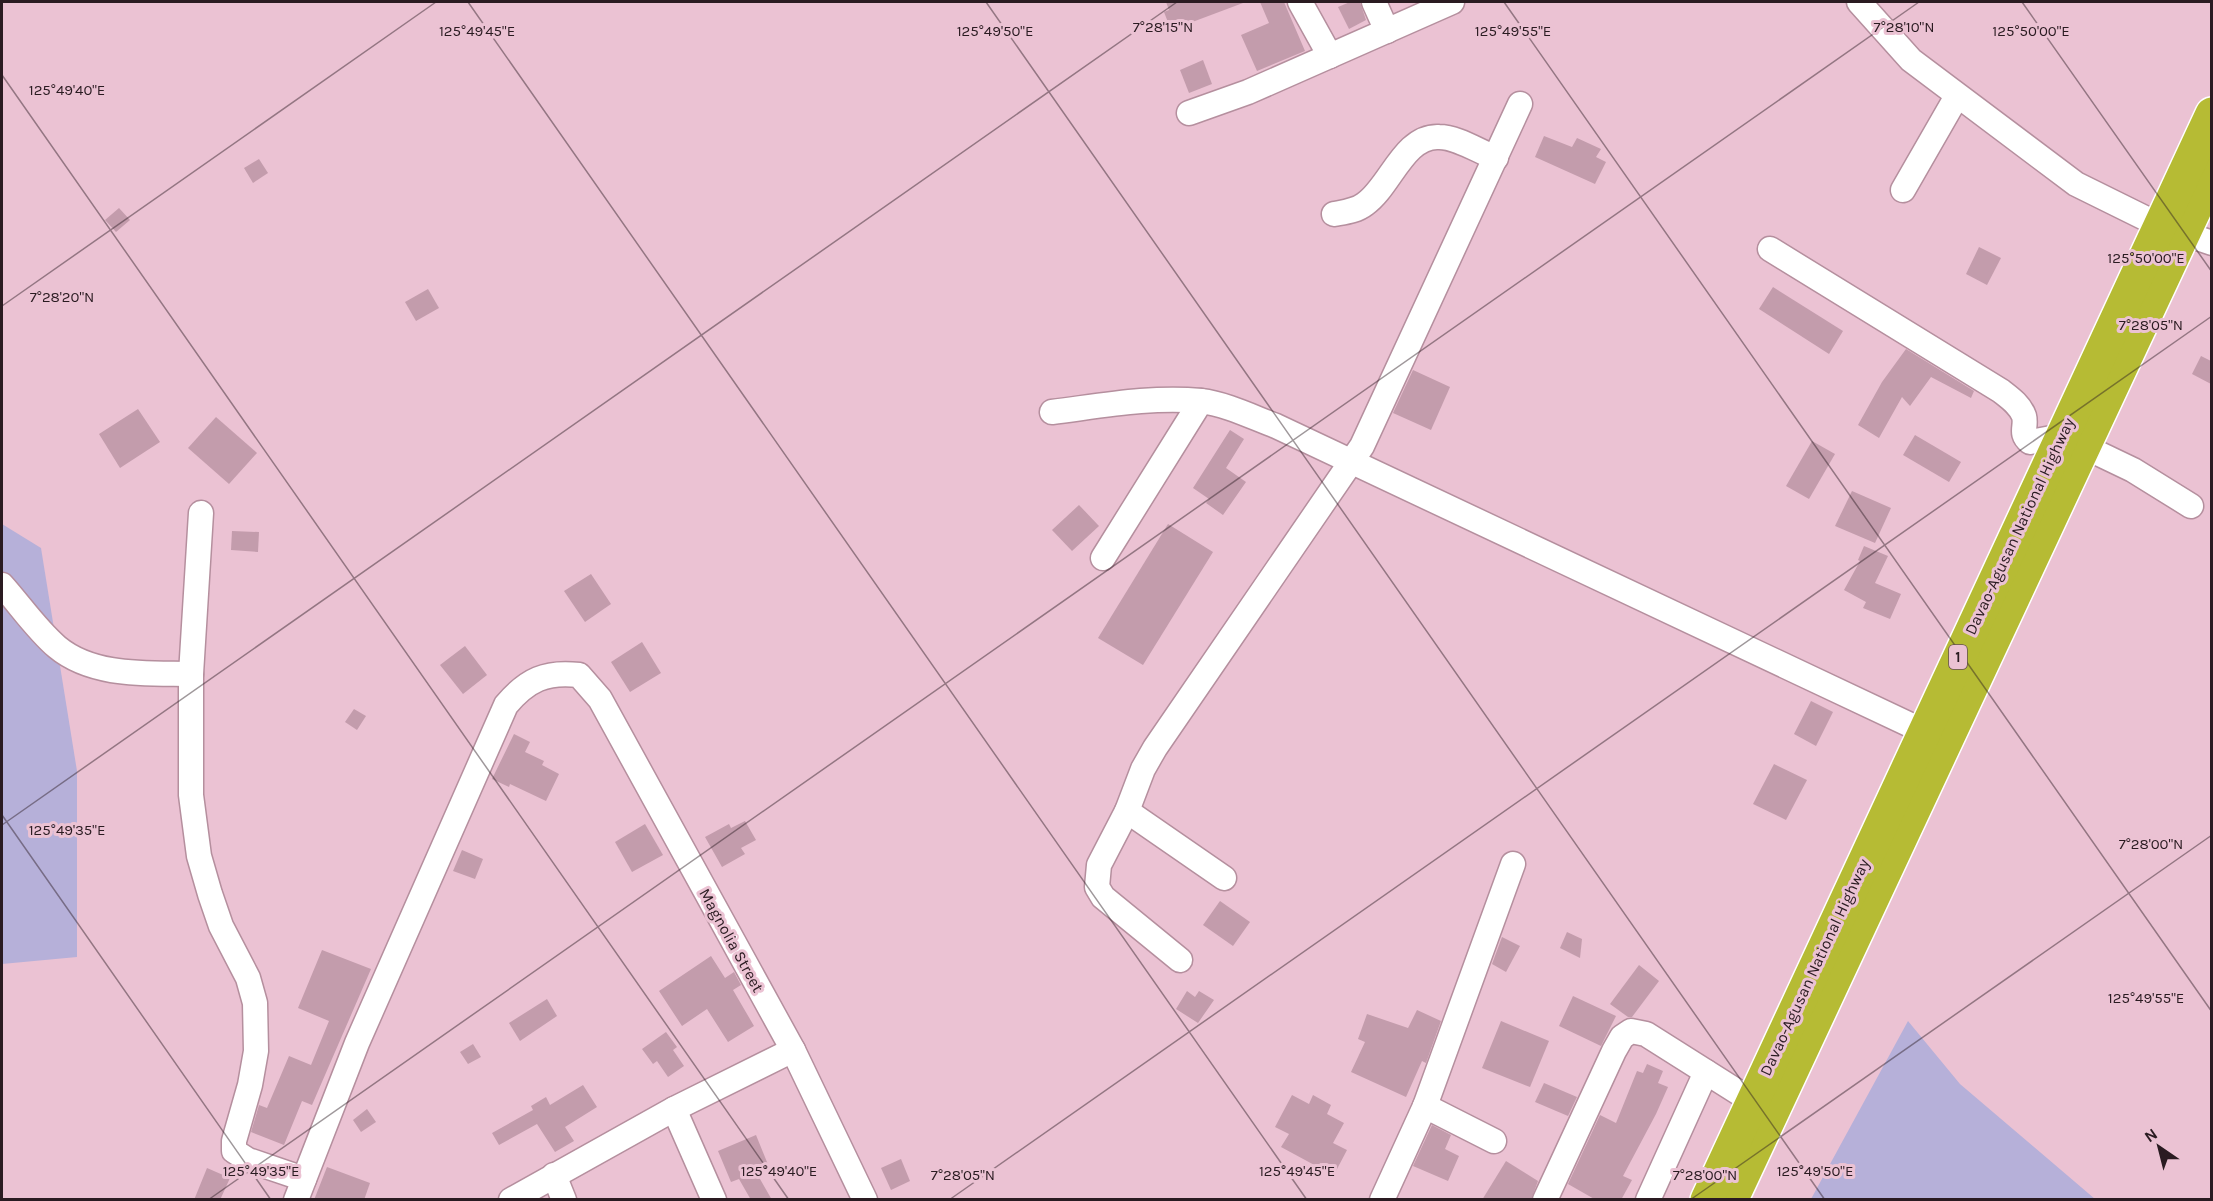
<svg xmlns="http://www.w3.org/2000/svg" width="2213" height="1201" viewBox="0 0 2213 1201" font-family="Karla,sans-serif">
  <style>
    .green { fill: #b6b0d9 }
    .building { fill: #c39cac }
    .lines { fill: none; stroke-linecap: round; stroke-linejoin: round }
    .minor-casing { stroke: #b58f9e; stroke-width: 27 }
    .highway-casing { stroke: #fff; stroke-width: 36 }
    .minor { stroke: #fff; stroke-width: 24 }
    .highway { stroke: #b6bb34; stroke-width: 33 }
    .ticks { fill: none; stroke: #2a1b21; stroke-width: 1.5; stroke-opacity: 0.45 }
    .labels { text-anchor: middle; stroke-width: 6; stroke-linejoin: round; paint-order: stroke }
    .shield { fill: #ebc2d3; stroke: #644d56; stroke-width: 1.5 }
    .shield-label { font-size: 15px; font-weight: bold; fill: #2a1b21 }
    .street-label { font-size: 16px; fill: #2a1b21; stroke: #ebc2d3 }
    .ticks-label { font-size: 15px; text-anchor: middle; fill: #2a1b21; stroke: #ebc2d3; stroke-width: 6; stroke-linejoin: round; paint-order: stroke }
  </style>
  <rect width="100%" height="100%" fill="#ebc2d3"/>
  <g class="green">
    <polygon points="2,524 41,548 77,771 77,957 2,964"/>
    <polygon points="1908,1021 1960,1084 2095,1199 1811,1199"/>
  </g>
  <g class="building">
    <polygon points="1166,2 1243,2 1243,3 1171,30 1164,12 1169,10"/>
    <polygon points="1260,2 1284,2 1305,51 1257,71 1241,35 1269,23"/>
    <polygon points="1350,2 1360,2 1366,20 1349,29 1338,7"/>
    <polygon points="1203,60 1212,84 1189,93 1180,70"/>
    <polygon points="1544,136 1572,147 1577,138 1601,149 1596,157 1606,162 1595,184 1535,157"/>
    <polygon points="259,159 268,173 253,183 244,168"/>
    <polygon points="119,208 130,220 116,232 105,220"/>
    <polygon points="1979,247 2001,258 1987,285 1966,274"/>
    <polygon points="1773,287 1843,331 1829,354 1759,309"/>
    <polygon points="428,289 439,308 416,321 405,302"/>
    <polygon points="1906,349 1974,391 1971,398 1931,377 1910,406 1902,397 1879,438 1858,425 1882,382"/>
    <polygon points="2201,356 2211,361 2211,384 2192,374"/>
    <polygon points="1413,370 1450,387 1431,430 1393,413"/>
    <polygon points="138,409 160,442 120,468 99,434"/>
    <polygon points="216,417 257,453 229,484 188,448"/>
    <polygon points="1230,430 1244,439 1226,468 1246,482 1223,515 1206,503 1209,499 1193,488"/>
    <polygon points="1915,435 1961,462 1949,482 1903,455"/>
    <polygon points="1812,441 1835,454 1809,499 1786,486"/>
    <polygon points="1852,491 1891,508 1875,543 1835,526"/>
    <polygon points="1079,505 1099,526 1072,551 1052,530"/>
    <polygon points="1168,524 1213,552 1143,665 1098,638"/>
    <polygon points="232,531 259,532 258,552 231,550"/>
    <polygon points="1864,546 1888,556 1875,583 1901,594 1890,619 1863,608 1866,602 1844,590 1860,561 1858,560"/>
    <polygon points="591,574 611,604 585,622 564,591"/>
    <polygon points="642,642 661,673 630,692 611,662"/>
    <polygon points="465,646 487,675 463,694 440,665"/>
    <polygon points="1811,701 1833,712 1816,746 1794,734"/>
    <polygon points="354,709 366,716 357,730 345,722"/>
    <polygon points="514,734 530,742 525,752 544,761 542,765 559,774 546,801 510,784 509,787 492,779"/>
    <polygon points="1774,764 1807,780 1786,820 1753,804"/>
    <polygon points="745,821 756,840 741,848 745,854 722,867 705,837 729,824 731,828"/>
    <polygon points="645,824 663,855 632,872 615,842"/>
    <polygon points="462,850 483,859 475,879 453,871"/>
    <polygon points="1220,901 1250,922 1233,946 1203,925"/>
    <polygon points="1567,932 1582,939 1580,958 1560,948"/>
    <polygon points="1502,937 1520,946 1506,972 1492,964"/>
    <polygon points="322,950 371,969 312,1105 302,1101 284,1145 251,1132 259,1105 267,1108 289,1056 311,1065 329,1021 298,1008"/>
    <polygon points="711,956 725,978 734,972 741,985 733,990 754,1026 728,1042 707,1009 682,1026 659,991"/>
    <polygon points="1639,965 1659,981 1632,1017 1628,1017 1610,1004"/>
    <polygon points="1187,991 1195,997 1199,991 1214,1000 1198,1023 1176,1009"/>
    <polygon points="1573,996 1616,1016 1601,1046 1559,1026"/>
    <polygon points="547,999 557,1016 520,1041 509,1023"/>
    <polygon points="1417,1010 1441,1021 1426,1063 1422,1061 1406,1097 1351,1072 1365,1042 1358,1039 1367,1014 1408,1028"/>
    <polygon points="1501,1021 1549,1041 1530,1087 1482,1068"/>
    <polygon points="666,1032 677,1047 673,1050 684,1066 668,1077 657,1061 653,1064 642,1049"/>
    <polygon points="473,1044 481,1057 468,1064 460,1052"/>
    <polygon points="1647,1064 1663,1071 1658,1083 1668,1087 1656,1114 1623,1176 1632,1180 1621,1200 1596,1200 1568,1184 1600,1115 1616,1123 1637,1071 1643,1073"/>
    <polygon points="1544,1083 1577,1097 1568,1116 1535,1102"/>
    <polygon points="583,1085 597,1107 565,1127 574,1141 555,1152 537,1124 499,1145 492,1133 533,1110 531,1106 546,1097 550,1105"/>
    <polygon points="1292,1095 1309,1104 1313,1095 1331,1105 1327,1114 1344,1123 1333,1143 1347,1150 1336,1171 1320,1163 1318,1167 1281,1147 1289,1134 1275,1127"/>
    <polygon points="367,1109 376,1122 361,1132 353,1120"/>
    <polygon points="1432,1125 1451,1135 1445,1149 1459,1156 1448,1181 1413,1166"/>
    <polygon points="756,1135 769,1167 756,1172 772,1200 751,1200 739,1179 731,1182 718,1151"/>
    <polygon points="901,1159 910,1181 891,1190 881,1168"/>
    <polygon points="1506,1161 1538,1181 1531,1200 1482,1200"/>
    <polygon points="327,1167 370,1183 364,1200 314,1200"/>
    <polygon points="207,1168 230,1178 220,1200 194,1200"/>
  </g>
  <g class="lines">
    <g class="minor-casing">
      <g id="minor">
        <polyline points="1300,2 1330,56"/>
        <polyline points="1374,2 1387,31"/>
        <polyline points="1859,2 1911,60 2076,184 2159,225 2212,243"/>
        <polyline points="1189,113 1248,92 1452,2"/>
        <polyline points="1903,190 1957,96"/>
        <path d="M 1334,214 C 1345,212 1356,211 1365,204 C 1390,187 1404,135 1439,137 C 1457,137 1478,151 1496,158"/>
        <path d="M 1770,249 L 2001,391 C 2010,398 2020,405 2024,416 C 2027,427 2019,433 2030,442 L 2062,436 L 2133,470 L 2191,506"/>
        <path d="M 1052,412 C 1100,406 1152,396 1201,401 C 1226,404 1252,417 1276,426 L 1940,739"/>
        <polyline points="201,513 191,674 191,795 199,856 210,894 221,926 248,978 255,1003 256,1051 250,1085 234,1141 234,1151 248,1160 304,1179"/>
        <polyline points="1103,558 1201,401"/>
        <path d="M 2,585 C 20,605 36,629 57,647 C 93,677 147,673 191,674"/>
        <polyline points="1127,811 1224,878"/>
        <polyline points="1180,960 1103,897 1097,887 1099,865 1127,811 1143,769 1155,748 1362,446 1520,104"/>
        <polyline points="1425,1106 1494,1141"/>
        <polyline points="674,1109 714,1200"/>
        <polyline points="554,1175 564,1200"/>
        <path d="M 296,1200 L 357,1043 L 506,705 C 527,680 546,671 579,675 L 600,699 L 793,1050 L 865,1200"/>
        <polyline points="511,1200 674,1109 793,1050"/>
        <polyline points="1382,1200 1425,1106 1513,864"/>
        <polyline points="1545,1200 1614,1051 1622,1037 1631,1031 1646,1034 1752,1101"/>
        <polyline points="1648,1200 1706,1072"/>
      </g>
    </g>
    <g class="highway-casing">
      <g id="highway">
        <polyline points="1736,1190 2212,173"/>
        <polyline points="1707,1200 2212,114"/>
      </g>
    </g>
    <use href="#minor" class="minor"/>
    <use href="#highway" class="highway"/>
  </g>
  <path class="ticks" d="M 468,2 L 1307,1200M 986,2 L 1825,1200M 1504,2 L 2212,1012M 2022,2 L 2212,272M 2,75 L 789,1200M 2,306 L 436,2M 2,815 L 271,1200M 2,825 L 1177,2M 208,1200 L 1919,2M 949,1200 L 2212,316M 1690,1200 L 2212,835"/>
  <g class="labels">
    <rect class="shield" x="1949" y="645" width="18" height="24" rx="4.5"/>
    <g class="shield-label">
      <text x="1958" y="662">1</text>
    </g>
    <g class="street-label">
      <text transform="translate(2019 526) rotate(-65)" y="6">Davao-Agusan National Highway</text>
      <text transform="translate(732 940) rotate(61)" y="6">Magnolia Street</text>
      <text transform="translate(1814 967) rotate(-65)" y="6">Davao-Agusan National Highway</text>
    </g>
  </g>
  <g class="ticks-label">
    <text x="1904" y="32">7°28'10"N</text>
    <text x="1163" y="32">7°28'15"N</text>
    <text x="477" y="36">125°49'45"E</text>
    <text x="995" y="36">125°49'50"E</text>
    <text x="1513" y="36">125°49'55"E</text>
    <text x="2031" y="36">125°50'00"E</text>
    <text x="67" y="95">125°49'40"E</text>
    <text x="2146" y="263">125°50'00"E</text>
    <text x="62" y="302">7°28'20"N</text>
    <text x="2151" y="330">7°28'05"N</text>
    <text x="67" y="835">125°49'35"E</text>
    <text x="2151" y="849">7°28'00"N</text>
    <text x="2146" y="1003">125°49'55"E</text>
    <text x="261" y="1176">125°49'35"E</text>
    <text x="779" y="1176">125°49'40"E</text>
    <text x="1297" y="1176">125°49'45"E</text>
    <text x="1815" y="1176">125°49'50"E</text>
    <text x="963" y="1180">7°28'05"N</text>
    <text x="1705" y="1180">7°28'00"N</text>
  </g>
  <rect width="2213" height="1201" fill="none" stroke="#2a1b21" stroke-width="6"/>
  <g transform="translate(2159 1147) rotate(325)" stroke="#ebc2d3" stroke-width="4.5" paint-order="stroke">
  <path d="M0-4.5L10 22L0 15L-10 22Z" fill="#2a1b21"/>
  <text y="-9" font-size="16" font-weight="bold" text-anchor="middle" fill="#2a1b21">N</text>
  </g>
</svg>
